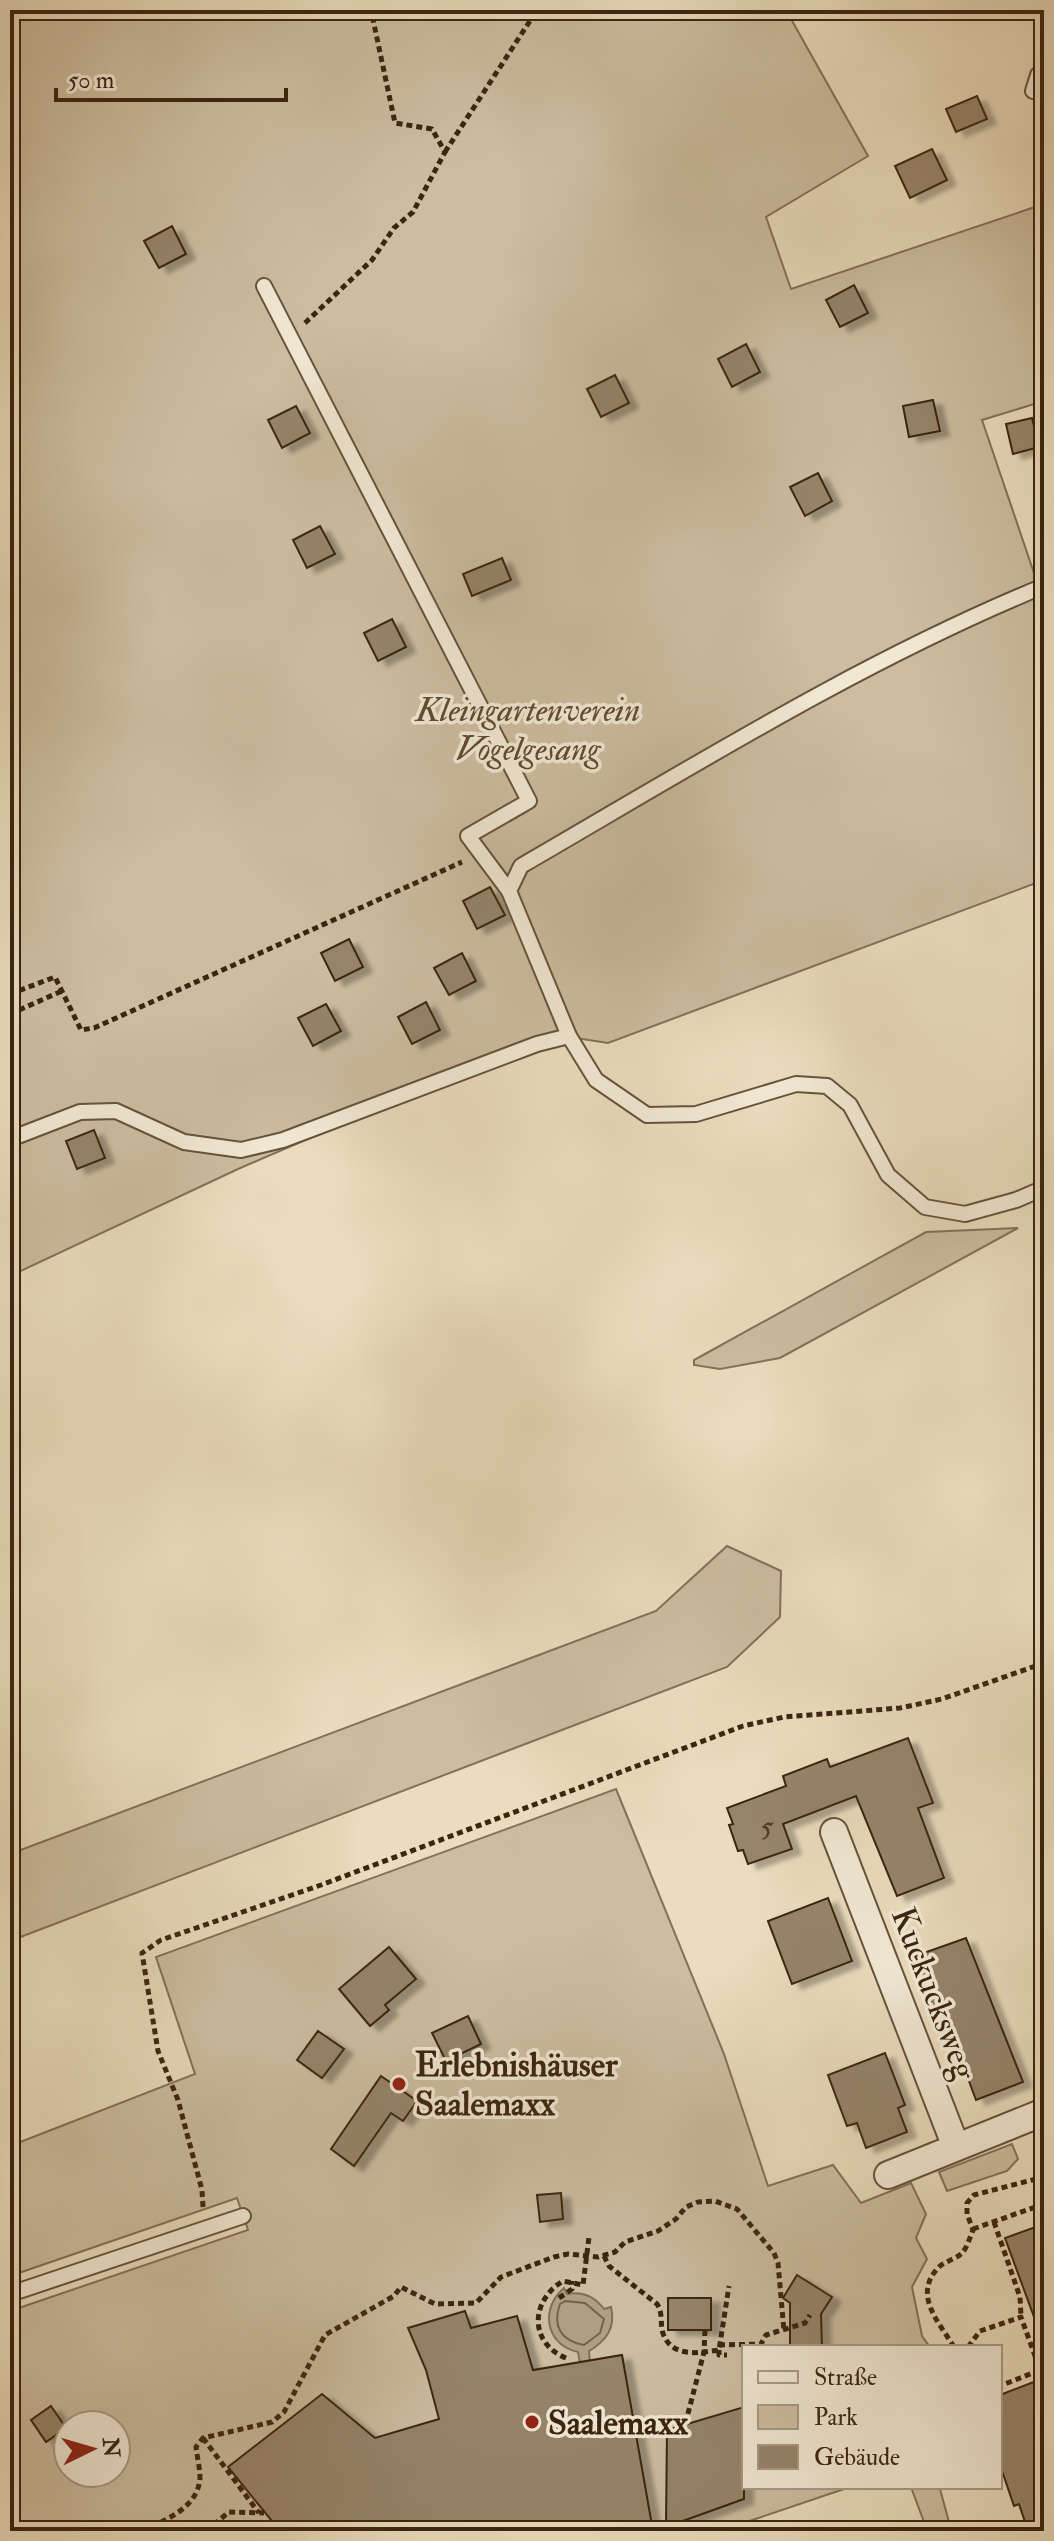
<svg xmlns="http://www.w3.org/2000/svg" width="1054" height="2541" viewBox="0 0 1054 2541" font-family="'IM FELL Double Pica',serif">
  <style>
    .green { fill: #ccbda0; stroke: #847158; stroke-width: 2; fill-rule: evenodd }
    .water { fill: #ae9e82; stroke: #806e54; stroke-width: 2 }
    .lines { fill: none; stroke-linecap: round; stroke-linejoin: round }
    .shore { stroke: #746249; stroke-width: 2 }
    .building { fill: #96846a; stroke: #3b2510; stroke-width: 2; filter: url(#shadow) }
    .service-casing { stroke: #67533b; stroke-width: 18 }
    .minor-casing { stroke: #67533b; stroke-width: 30 }
    .path { stroke: #3b2510; stroke-width: 5; stroke-dasharray: 6 4; stroke-linecap: butt }
    .service { stroke: #f1e8d4; stroke-width: 14 }
    .minor { stroke: #f1e8d4; stroke-width: 26 }
    .poi-dot { fill: #8f2418; stroke: #f1e8d4; stroke-width: 3 }
    .labels { text-anchor: middle; stroke-width: 7; stroke-linejoin: round; paint-order: stroke }
    .number-label { font-size: 30px; fill: #523d26 }
    .park-label { font-size: 34px; font-style: italic; fill: #5f4b34; stroke: #f1e8d4 }
    .street-label { font-size: 34px; fill: #3b2510; stroke: #f1e8d4 }
    .poi-label { font-size: 34px; font-weight: bold; fill: #3b2510; stroke: #f1e8d4; text-anchor: start }
  </style>
  <defs>
    <filter id="shadow"><feDropShadow dx="9" dy="5" stdDeviation="2" flood-color="#0004"/></filter>
  </defs>
  <rect width="100%" height="100%" fill="#eadcbd"/>
  <filter id="stains"><feTurbulence type="fractalNoise" baseFrequency=".0025" numOctaves="4"/><feColorMatrix values="0 0 0 0 .2 0 0 0 0 .09 0 0 0 0 .02 0 0 0 .5 -.17"/></filter>
  <radialGradient id="worn" r=".72"><stop offset=".6" stop-color="#630" stop-opacity="0"/><stop offset="1" stop-color="#630" stop-opacity=".3"/></radialGradient>
  <g class="green">
    <polygon points="10,10 786,10 868,156 766,217 791,289 1044,204 1044,401 982,420 1035,576 1044,573 1044,880 608,1043 550,1034 238,1169 10,1276"/>
    <polygon points="1018,1228 780,1358 720,1369 694,1365 694,1360 705,1354 926,1232"/>
    <polygon points="727,1546 781,1571 780,1617 727,1667 10,1941 10,1854 656,1611"/>
    <path d="M 616,1789 L 724,2054 L 768,2186 L 833,2165 L 861,2203 L 911,2183 L 926,2214 L 916,2238 L 927,2259 L 912,2287 L 922,2336 L 930,2347 L 744,2347 L 744,2487 L 850,2487 L 720,2531 L 10,2531 L 10,2311 L 248,2230 L 237,2198 L 10,2276 L 10,2146 L 195,2074 L 156,1957 ZM 68,2425 L 116,2425 L 116,2473 L 68,2473 Z"/>
    <polygon points="1012,2144 1018,2159 1007,2171 947,2191 939,2172"/>
    <polygon points="914,2487 943,2487 940,2489 949,2522 927,2530 912,2490"/>
  </g>
  <path class="water" d="M 564,2288 L 567,2294 C 582,2291 595,2297 604,2309 L 611,2307 C 616,2328 606,2341 589,2351 L 590,2362 L 580,2363 L 578,2352 C 545,2345 540,2308 564,2288 Z"/>
  <g class="lines">
    <path class="shore" d="M 565,2301 L 585,2303 L 604,2319 L 600,2333 L 584,2345 C 561,2341 552,2326 560,2304 Z"/>
  </g>
  <g class="building">
    <polygon points="977,96 987,119 956,132 946,109"/>
    <polygon points="932,149 947,180 910,198 895,166"/>
    <polygon points="172,226 186,254 159,268 144,241"/>
    <polygon points="854,285 868,313 840,327 826,300"/>
    <polygon points="746,344 760,372 732,387 718,359"/>
    <polygon points="615,375 629,403 601,417 587,389"/>
    <polygon points="933,400 940,431 909,437 903,406"/>
    <polygon points="296,406 310,433 282,448 268,420"/>
    <polygon points="1032,418 1039,447 1013,454 1006,424"/>
    <polygon points="818,473 832,501 805,516 790,487"/>
    <polygon points="320,526 335,554 307,568 293,540"/>
    <polygon points="502,558 511,580 472,596 463,574"/>
    <polygon points="392,619 406,647 378,661 364,633"/>
    <polygon points="490,887 505,915 477,929 463,901"/>
    <polygon points="349,939 363,967 335,981 321,953"/>
    <polygon points="462,953 476,981 449,995 434,968"/>
    <polygon points="426,1002 440,1030 412,1044 398,1017"/>
    <polygon points="326,1004 341,1031 313,1046 298,1018"/>
    <polygon points="94,1130 105,1158 77,1169 66,1141"/>
    <polygon points="908,1738 933,1803 918,1808 944,1878 897,1896 856,1796 783,1824 792,1849 748,1864 743,1850 738,1851 729,1825 733,1824 727,1808 786,1786 783,1776 827,1759 830,1767"/>
    <polygon points="828,1898 852,1961 792,1984 768,1921"/>
    <polygon points="966,1938 1023,2082 976,2100 940,2003 932,2006 915,1956"/>
    <polygon points="389,1947 416,1979 385,2005 389,2010 370,2026 339,1989"/>
    <polygon points="468,2016 481,2044 446,2061 432,2033"/>
    <polygon points="318,2031 344,2049 322,2078 297,2060"/>
    <polygon points="885,2053 905,2105 898,2108 907,2132 866,2148 857,2123 847,2126 828,2075"/>
    <polygon points="381,2076 417,2101 403,2121 391,2113 354,2166 331,2149"/>
    <polygon points="561,2193 563,2219 540,2222 537,2195"/>
    <polygon points="1044,2224 1044,2335 1041,2336 1005,2238"/>
    <polygon points="797,2275 832,2297 821,2314 822,2347 790,2347 790,2303 783,2298"/>
    <rect x="668" y="2298" width="43" height="32"/>
    <polygon points="465,2311 471,2328 517,2316 533,2370 622,2355 653,2531 280,2531 228,2467 322,2394 375,2438 439,2419 426,2370 408,2328"/>
    <polygon points="1044,2378 1044,2531 1028,2531 1019,2504 1014,2506 1000,2465 1000,2395"/>
    <polygon points="51,2406 66,2428 46,2442 31,2420"/>
    <polygon points="744,2407 744,2499 666,2527 667,2430"/>
  </g>
  <g class="lines">
    <g class="service-casing">
      <g id="service">
        <polyline points="1033,91 1038,75 1044,74"/>
        <polyline points="264,286 529,801 468,836 509,891"/>
        <path d="M 1044,586 C 861,661 692,767 521,866 L 509,891 L 569,1036 L 596,1080 L 647,1115 L 696,1114 L 796,1084 L 827,1086 L 850,1105 L 888,1175 L 925,1207 L 965,1214 L 1016,1200 L 1044,1188"/>
        <polyline points="10,1139 80,1112 116,1111 184,1142 241,1150 283,1140 537,1044 569,1036"/>
        <polyline points="10,2294 243,2216"/>
      </g>
    </g>
    <g class="minor-casing">
      <g id="minor">
        <polyline points="834,1832 956,2147"/>
        <polyline points="888,2175 1044,2112"/>
      </g>
    </g>
    <g class="path">
      <polyline points="445,152 537,10"/>
      <polyline points="305,323 372,260 394,228 413,212 445,152 432,129 395,123 371,10"/>
      <polyline points="10,994 55,977 81,1030 94,1028 462,862"/>
      <polyline points="10,1014 62,991"/>
      <polyline points="203,2207 202,2190 178,2100 158,2051 142,1953 161,1940 321,1885 743,1726 784,1717 900,1708 942,1699 1044,1663"/>
      <polyline points="994,2222 1020,2297 1021,2316"/>
      <polyline points="973,2229 1044,2204"/>
      <path d="M 604,2256 L 609,2266 L 657,2304 C 664,2314 659,2325 664,2336 C 671,2352 688,2354 704,2352 L 685,2425"/>
      <polyline points="559,2298 572,2289 572,2281"/>
      <polyline points="705,2330 704,2352 719,2350 729,2286"/>
      <polyline points="719,2345 761,2344 766,2335 805,2323 810,2315"/>
      <path d="M 954,2347 C 939,2322 911,2294 940,2266 C 946,2261 956,2259 962,2253 C 967,2248 970,2237 973,2230 L 967,2214 L 967,2203 L 974,2195 L 1044,2177"/>
      <polyline points="968,2347 980,2331 1021,2317 1040,2370 1000,2386"/>
      <polyline points="719,2350 719,2355 727,2355"/>
      <path d="M 566,2358 C 529,2343 530,2301 563,2281 L 583,2285 L 589,2237"/>
      <polyline points="203,2438 259,2513"/>
      <path d="M 143,2531 C 165,2520 198,2508 200,2478 C 200,2468 197,2457 196,2447 L 203,2438 L 272,2422 L 284,2412 L 325,2335 L 394,2296 L 401,2287 L 435,2304 L 476,2303 L 501,2277 L 554,2257 L 568,2254 L 598,2257 L 615,2252 L 625,2242 L 658,2231 L 676,2219 L 686,2207 L 698,2202 L 715,2201 L 737,2209 L 774,2253 L 778,2263 L 784,2331"/>
      <polyline points="206,2531 229,2512 264,2513"/>
    </g>
    <use href="#service" class="service"/>
    <use href="#minor" class="minor"/>
  </g>
  <g class="poi-dot">
    <circle cx="399" cy="2084" r="8"/>
    <circle cx="532" cy="2422" r="8"/>
  </g>
  <g class="labels">
    <g class="number-label">
      <text x="767" y="1836">5</text>
    </g>
    <g class="park-label">
      <text x="528" y="721">Kleingartenverein<tspan x="528" dy="39">Vogelgesang</tspan></text>
    </g>
    <g class="street-label">
      <text transform="translate(935 1993) rotate(69)" y="12">Kuckucksweg</text>
    </g>
    <g class="poi-label">
      <text x="415" y="2076">Erlebnishäuser<tspan x="415" dy="39">Saalemaxx</tspan></text>
      <text x="548" y="2434">Saalemaxx</text>
    </g>
  </g>
  <rect width="1054" height="2541" fill="none" stroke="#eadcbd" stroke-width="40"/>
  <rect x="12" y="12" width="1030" height="2517" fill="none" stroke="#3b2510" stroke-width="4"/>
  <rect x="20" y="20" width="1014" height="2501" fill="none" stroke="#3b2510" stroke-width="2"/>
  <rect x="742" y="2345" width="260" height="144" fill="#f1e8d4" stroke="#a89a86" stroke-width="2"/>
  <rect x="758" y="2371" width="40" height="12" fill="#f1e8d4" stroke="#a89a86" stroke-width="2"/>
  <text x="814" y="2385" font-size="24" fill="#3b2510">Straße</text>
  <rect x="758" y="2405" width="40" height="24" fill="#ccbda0" stroke="#a89a86" stroke-width="2"/>
  <text x="814" y="2425" font-size="24" fill="#3b2510">Park</text>
  <rect x="758" y="2445" width="40" height="24" fill="#96846a" stroke="#a89a86" stroke-width="2"/>
  <text x="814" y="2465" font-size="24" fill="#3b2510">Gebäude</text>
  <g transform="translate(92 2449) rotate(85)"><circle r="38" fill="#f1e8d4" stroke="#a89a86" stroke-width="2"/>
  <path d="M0-6L14 30L0 20L-14 30Z" fill="#8f2418"/>
  <text y="-12" font-size="22" font-weight="bold" text-anchor="middle" fill="#3b2510">N</text>
  </g>
  <path d="M56 88v12h230v-12" fill="none" stroke="#3b2510" stroke-width="4"/>
  <text x="68" y="88" font-size="24" fill="#3b2510" stroke="#f1e8d4" stroke-width="6" paint-order="stroke">50 m</text>
  <rect width="100%" height="100%" filter="url(#stains)"/>
  <rect width="100%" height="100%" fill="url(#worn)"/>
</svg>
